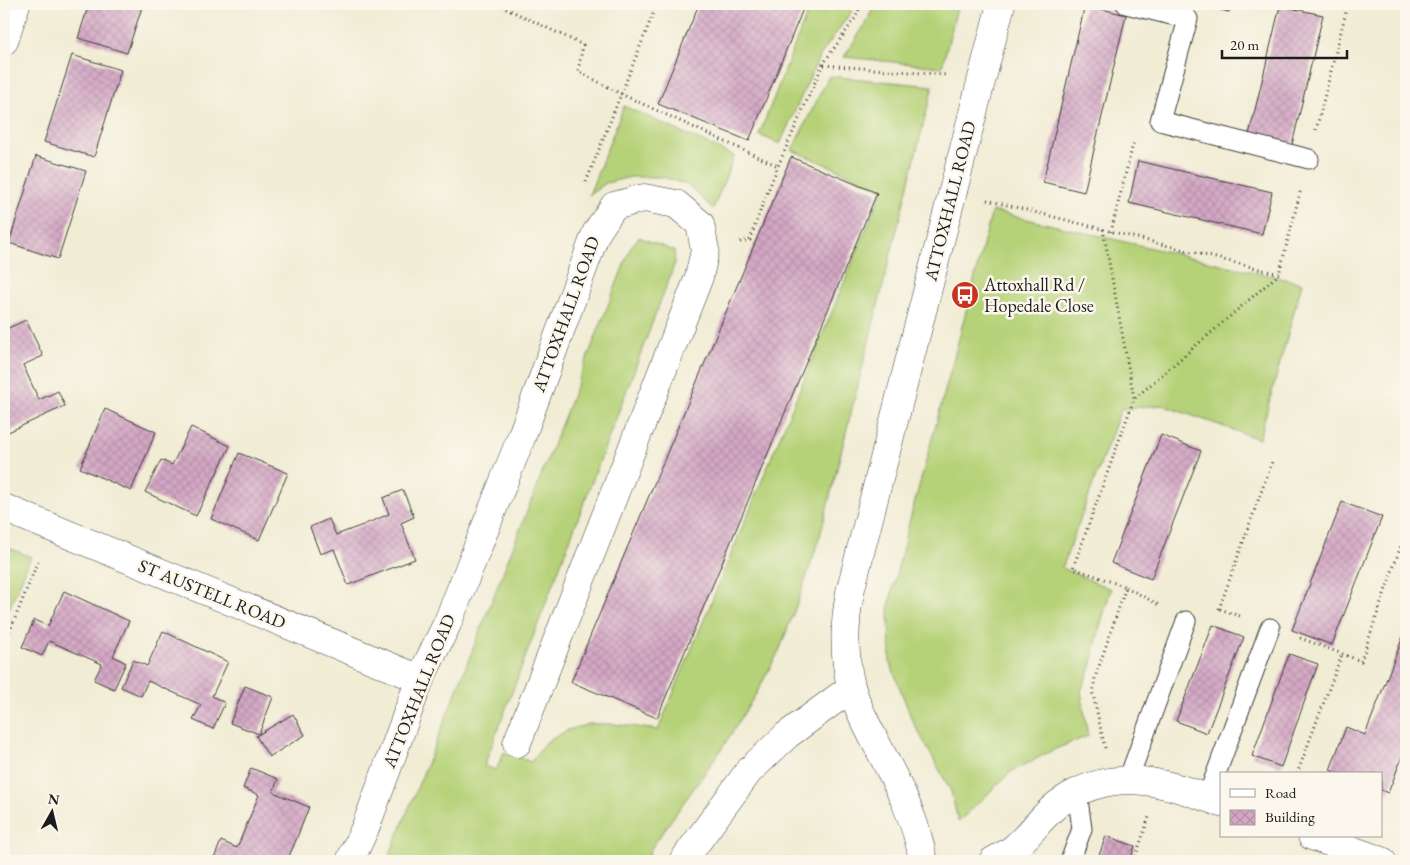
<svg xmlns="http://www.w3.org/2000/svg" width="1410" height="865" viewBox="0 0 1410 865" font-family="'EB Garamond',serif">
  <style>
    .grass { fill: #b6d278; stroke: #69774a }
    .building { fill: url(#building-cross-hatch) }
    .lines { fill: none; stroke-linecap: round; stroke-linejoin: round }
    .lane-casing { stroke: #3c3b38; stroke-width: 21 }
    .street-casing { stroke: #3c3b38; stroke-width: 29 }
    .path { stroke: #3c3b38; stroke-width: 3; stroke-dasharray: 1 4; stroke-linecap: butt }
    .lane { stroke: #fff; stroke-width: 19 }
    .street { stroke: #fff; stroke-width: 28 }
    .labels { text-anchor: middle; stroke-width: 5; stroke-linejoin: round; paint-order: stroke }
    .street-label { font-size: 18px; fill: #1c1c1c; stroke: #fbf7ec }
    .poi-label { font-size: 18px; fill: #1c1c1c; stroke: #fbf7ec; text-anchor: start }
  </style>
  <defs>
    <pattern id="building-cross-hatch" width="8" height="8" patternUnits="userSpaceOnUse" patternTransform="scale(1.25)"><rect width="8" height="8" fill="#d3a7c4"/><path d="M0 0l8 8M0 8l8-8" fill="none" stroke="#b58fa8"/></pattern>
  </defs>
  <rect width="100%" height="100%" fill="#fbf7ec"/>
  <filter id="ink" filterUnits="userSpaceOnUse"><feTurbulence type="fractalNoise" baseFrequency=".02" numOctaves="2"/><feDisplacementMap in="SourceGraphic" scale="10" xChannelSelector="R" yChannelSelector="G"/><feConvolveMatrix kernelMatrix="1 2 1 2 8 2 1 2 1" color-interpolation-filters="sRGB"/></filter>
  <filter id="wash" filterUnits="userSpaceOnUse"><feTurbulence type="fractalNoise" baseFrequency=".0096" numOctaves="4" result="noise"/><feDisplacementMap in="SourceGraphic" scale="20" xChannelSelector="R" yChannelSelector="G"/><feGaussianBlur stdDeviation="1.12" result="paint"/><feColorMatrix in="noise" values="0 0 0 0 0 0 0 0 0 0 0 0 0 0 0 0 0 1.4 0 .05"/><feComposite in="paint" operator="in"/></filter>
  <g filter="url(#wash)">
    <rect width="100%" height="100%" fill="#f1ecd4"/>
    <g class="grass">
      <polygon points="811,4 854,4 851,12 819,57 780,144 759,135"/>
      <polygon points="874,4 958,4 942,67 844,57 868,20"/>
      <polygon points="829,76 933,86 820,536 800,596 779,651 756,694 721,750 650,850 648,861 387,861 439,735 631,247 639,237 674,251 675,263 484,766 496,770 504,752 531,762 546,742 568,730 589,724 614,724 658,730 883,189 792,150"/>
      <polygon points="624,106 734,156 713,209 688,185 663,177 631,177 606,183 589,195"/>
      <polygon points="992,211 1302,283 1259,439 1162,405 1121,409 1062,568 1111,589 1100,626 1091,667 1081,691 1088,736 1053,750 1011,772 958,822 951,791 912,720 890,662 889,605 906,534 951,369"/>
      <polygon points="4,546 31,557 4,621"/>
    </g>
    <g id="blocks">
      <g class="building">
        <polygon points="89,4 143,4 127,53 78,38"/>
        <polygon points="699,4 805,4 749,141 658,104"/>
        <polygon points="1196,4 1231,4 1229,12"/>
        <polygon points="1085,5 1126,15 1084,192 1043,182"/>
        <polygon points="1280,6 1323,15 1291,149 1248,139"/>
        <polygon points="72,55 121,70 94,157 44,142"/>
        <polygon points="36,156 86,171 58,259 9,243"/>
        <polygon points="791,157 877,193 657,718 571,682"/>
        <polygon points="1138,161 1272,192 1262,234 1129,203"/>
        <polygon points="26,320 43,356 23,365 39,400 58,391 65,406 4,434 4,330"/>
        <polygon points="105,409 156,432 131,491 80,468"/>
        <polygon points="191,427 230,446 196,516 145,492 161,460 172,465"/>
        <polygon points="1161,435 1201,451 1151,579 1111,563"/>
        <polygon points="239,453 288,473 259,540 211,519"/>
        <polygon points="403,490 414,517 401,523 415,559 348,585 334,549 320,554 310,527 329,519 336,535 363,525 389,514 383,498"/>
        <polygon points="1342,502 1382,517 1332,645 1292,630"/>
        <polygon points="64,591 129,621 113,656 126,663 114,689 94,680 102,664 49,641 42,656 22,647 34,620 48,626"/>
        <polygon points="1213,625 1244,637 1207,733 1176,721"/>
        <polygon points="1406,629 1406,747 1388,793 1381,790 1381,774 1339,774 1330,770 1346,727 1365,735"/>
        <polygon points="163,631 228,662 212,696 225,703 213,729 193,720 201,705 148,681 141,696 121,687 133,660 147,666"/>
        <polygon points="1289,654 1318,664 1281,767 1252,756"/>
        <polygon points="245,686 273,697 259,734 230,723"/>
        <polygon points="293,714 305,735 269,757 256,736"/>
        <polygon points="251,768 278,779 273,792 309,807 296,840 287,861 252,861 246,859 245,861 213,861 221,841 237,848 259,795 243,788"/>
        <polygon points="1106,836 1135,846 1130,861 1097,861"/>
      </g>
    </g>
  </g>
  <g filter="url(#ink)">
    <use href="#blocks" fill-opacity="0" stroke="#3c3b38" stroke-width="1"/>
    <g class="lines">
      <g class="lane-casing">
        <g id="lane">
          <polyline points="1126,4 1188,19 1160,121 1309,159"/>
          <polyline points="1128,780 1186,621"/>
          <polyline points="1207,798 1270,628"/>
          <polyline points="1070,861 1082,829 1077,792"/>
        </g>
      </g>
      <g class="street-casing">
        <g id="street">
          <polyline points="4,41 16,4"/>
          <polyline points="4,508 420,679"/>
          <polyline points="1312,836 1382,861"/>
          <polyline points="350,861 366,826 420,679 447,624 521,438 596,233 614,206 644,198 676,204 700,224 705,250 699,277 517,743"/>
          <polyline points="683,861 749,771 787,735 851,688"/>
          <path d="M 923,861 C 917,819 895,779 875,741 C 866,724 856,705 851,686 C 843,654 844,624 850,592 L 1001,4"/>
          <path d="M 993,861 C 998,858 1004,855 1009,852 C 1028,839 1040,817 1058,804 C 1113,764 1165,782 1221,803"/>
        </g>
      </g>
      <g class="path">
        <polyline points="497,4 583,45 578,71 621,94 778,166"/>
        <polyline points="824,65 947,75"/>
        <polyline points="1316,130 1348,4"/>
        <polyline points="586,182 657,4"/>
        <polyline points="987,200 1279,274 1301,189"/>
        <polyline points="1103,229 1134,398"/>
        <polyline points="1111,232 1134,140"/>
        <polyline points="740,242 750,240 762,206 778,166 823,64 856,17 861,4"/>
        <polyline points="1126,587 1159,605"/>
        <polyline points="1219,609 1273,459"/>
        <polyline points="1220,609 1240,616"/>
        <polyline points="1300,638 1361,661 1406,531"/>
        <polyline points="4,646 38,561"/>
        <polyline points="1105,748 1093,694 1095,678 1126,587 1073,568 1134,399 1279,274"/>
        <polyline points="1297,774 1342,654"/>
        <polyline points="1134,861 1149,817"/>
      </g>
      <use href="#lane" class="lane"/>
      <use href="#street" class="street"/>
    </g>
  </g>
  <defs>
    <g id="bus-disc" transform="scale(1.4375)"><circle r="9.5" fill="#c8321e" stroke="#fbf7ec"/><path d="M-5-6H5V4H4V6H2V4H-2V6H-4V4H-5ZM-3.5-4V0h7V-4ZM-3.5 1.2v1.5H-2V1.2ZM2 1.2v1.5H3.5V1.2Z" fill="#fff"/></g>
  </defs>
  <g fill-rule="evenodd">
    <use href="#bus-disc" x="965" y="295"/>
  </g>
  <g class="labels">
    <g class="street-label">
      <text transform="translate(950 201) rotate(-76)" y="6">ATTOXHALL ROAD</text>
      <text transform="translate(566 314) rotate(-70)" y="6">ATTOXHALL ROAD</text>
      <text transform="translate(212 594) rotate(22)" y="6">ST AUSTELL ROAD</text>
      <text transform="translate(419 691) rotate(-68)" y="6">ATTOXHALL ROAD</text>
    </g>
    <g class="poi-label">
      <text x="984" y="291">Attoxhall Rd /<tspan x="984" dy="21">Hopedale Close</tspan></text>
    </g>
  </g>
  <rect width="1410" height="865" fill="none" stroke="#fbf7ec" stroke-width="20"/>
  <rect x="1220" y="772" width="162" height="65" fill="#fbf7ec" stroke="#a29f99"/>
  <rect x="1230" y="789" width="25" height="8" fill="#ffffff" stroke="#a29f99"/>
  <text x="1265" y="798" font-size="15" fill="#1c1c1c">Road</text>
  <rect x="1230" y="810" width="25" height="15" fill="url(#building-cross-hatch)" stroke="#a29f99"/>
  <text x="1265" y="822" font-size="15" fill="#1c1c1c">Building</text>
  <g transform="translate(52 812) rotate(8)" stroke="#fbf7ec" stroke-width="4" paint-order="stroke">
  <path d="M0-4L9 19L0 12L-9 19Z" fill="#1c1c1c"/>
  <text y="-8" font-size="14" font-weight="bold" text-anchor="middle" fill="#1c1c1c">N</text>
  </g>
  <path d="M1222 50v8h125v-8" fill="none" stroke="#1c1c1c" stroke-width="2.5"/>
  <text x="1230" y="50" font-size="15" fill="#1c1c1c" stroke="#fbf7ec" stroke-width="4" paint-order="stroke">20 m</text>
</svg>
